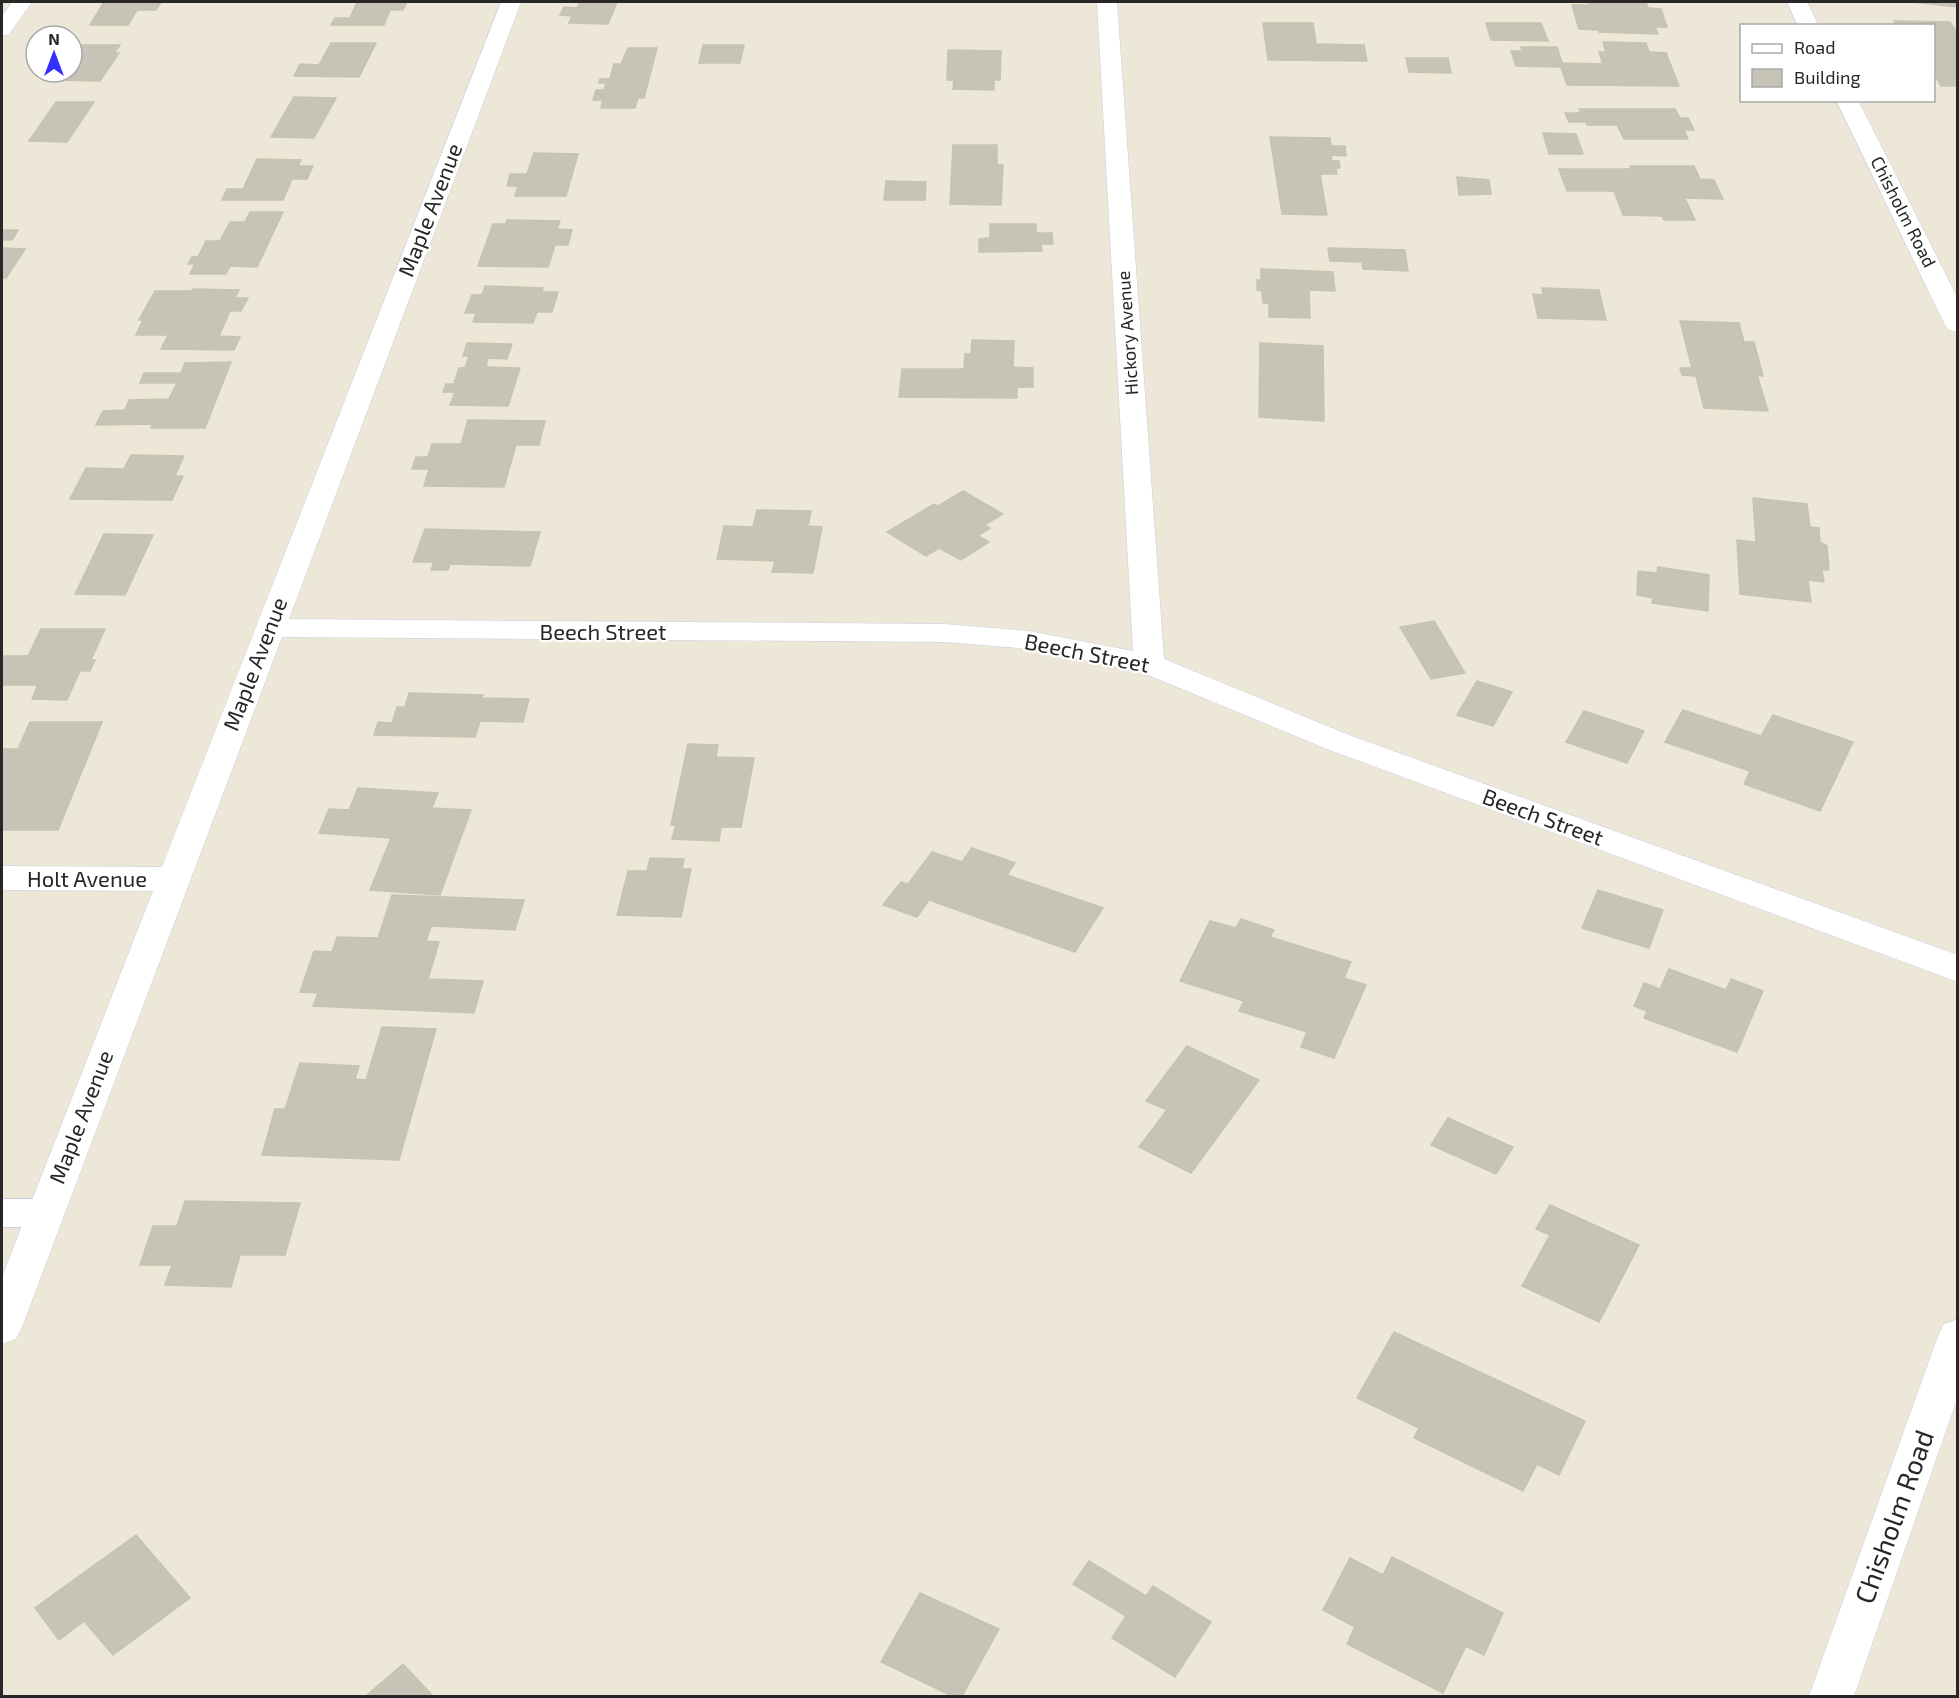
<svg xmlns="http://www.w3.org/2000/svg" width="1959" height="1698" viewBox="0 0 1959 1698" font-family="'Exo 2',sans-serif">
  <style>
    .building { fill: #c7c3b7; stroke: #c7c3b0; stroke-width: 1.5 }
    .lines { fill: none; stroke-linecap: round; stroke-linejoin: round }
    .lane-casing { stroke: #cccce3; stroke-width: 2 }
    .street-casing { stroke: #cccce3; stroke-width: 1 }
    .secondary-casing { stroke: #cccce3; stroke-width: 1 }
    .lane { fill: #fff; fill-rule: evenodd }
    .street { fill: #fff; fill-rule: evenodd }
    .secondary { fill: #fff; fill-rule: evenodd }
    .labels { text-anchor: middle; stroke-width: 4.5; stroke-linejoin: round; paint-order: stroke }
    .far-street-label { font-size: 18px; fill: #272727; stroke: #fff }
    .street-label { font-size: 22px; fill: #272727; stroke: #fff }
    .near-street-label { font-size: 27px; fill: #272727; stroke: #fff }
  </style>
  <rect width="100%" height="100%" fill="#ece7d6"/>
  <g class="building">
    <polygon points="92,2 161,2 156,10 137,10 128,25 90,25 104,2"/>
    <polygon points="357,2 407,2 403,10 390,10 384,25 331,25 335,18 350,18"/>
    <polygon points="580,2 617,2 608,24 569,23 572,16 560,15 564,7 577,8"/>
    <polygon points="1589,2 1646,2 1648,8 1661,9 1667,27 1655,27 1658,34 1599,32 1599,30 1579,29 1572,5 1590,5"/>
    <polygon points="1913,2 1958,2 1958,7"/>
    <polygon points="1894,21 1950,22 1958,34 1958,86 1941,86 1934,73 1934,26 1897,26"/>
    <polygon points="1263,23 1313,23 1316,44 1364,45 1367,61 1268,60"/>
    <polygon points="1486,23 1541,23 1548,41 1491,40"/>
    <polygon points="1603,42 1646,43 1649,52 1666,53 1679,86 1567,85 1561,67 1516,66 1511,51 1522,51 1521,47 1557,47 1562,63 1603,64 1599,52 1606,52"/>
    <polygon points="331,43 376,43 359,77 294,76 300,64 319,65"/>
    <polygon points="80,45 120,45 114,53 119,53 100,81 52,80 58,72 72,72 72,52 75,52"/>
    <polygon points="703,45 744,45 740,63 699,63"/>
    <polygon points="628,48 657,48 644,98 638,98 635,108 601,108 603,100 593,100 596,90 604,90 606,83 599,83 600,79 610,79 614,64 621,64"/>
    <polygon points="948,50 1001,51 1000,80 994,80 994,90 953,89 954,80 947,80"/>
    <polygon points="1406,58 1448,58 1451,73 1409,72"/>
    <polygon points="294,97 336,98 314,138 271,137"/>
    <polygon points="56,102 94,102 67,142 29,141"/>
    <polygon points="1579,109 1675,109 1680,118 1688,118 1694,130 1684,130 1688,139 1624,139 1617,125 1587,125 1586,122 1569,122 1565,113 1581,113"/>
    <polygon points="1543,133 1576,134 1583,154 1549,154"/>
    <polygon points="1270,137 1330,138 1331,146 1345,146 1346,156 1331,155 1332,161 1339,161 1340,168 1336,168 1337,174 1320,174 1327,215 1282,214"/>
    <polygon points="953,145 997,145 997,165 1003,165 1001,205 950,204"/>
    <polygon points="534,153 578,154 566,196 515,196 518,186 507,186 510,174 527,174"/>
    <polygon points="257,159 301,160 298,166 313,166 307,179 292,179 283,200 222,200 227,189 243,189"/>
    <polygon points="1630,166 1694,166 1700,179 1714,180 1723,199 1685,198 1695,220 1664,220 1662,216 1623,215 1614,191 1567,191 1559,169 1631,169"/>
    <polygon points="1457,177 1489,180 1491,194 1459,195"/>
    <polygon points="886,181 926,182 925,200 884,200"/>
    <polygon points="250,212 283,212 257,267 230,266 226,274 190,274 195,264 188,264 192,257 198,257 206,241 220,241 230,222 245,222"/>
    <polygon points="507,220 560,221 557,229 572,230 568,245 555,245 548,267 478,266 493,224 506,224"/>
    <polygon points="990,224 1036,224 1036,233 1052,233 1053,244 1041,244 1042,251 979,252 979,239 990,238"/>
    <polygon points="2,230 18,230 12,240 2,240"/>
    <polygon points="2,248 25,249 6,278 2,278"/>
    <polygon points="1328,248 1405,250 1408,271 1363,269 1362,262 1330,261"/>
    <polygon points="1261,269 1333,272 1335,291 1309,290 1310,318 1269,317 1269,303 1263,303 1262,291 1257,290 1257,280 1261,280"/>
    <polygon points="485,286 543,288 542,292 558,292 552,312 537,312 533,323 473,322 476,313 465,313 472,295 482,295"/>
    <polygon points="1542,288 1599,290 1606,320 1538,318 1533,294 1543,295"/>
    <polygon points="193,289 239,290 235,298 248,298 241,311 230,311 219,336 240,337 234,350 161,349 168,335 136,335 143,320 139,320 155,291 191,291"/>
    <polygon points="1680,321 1739,323 1744,342 1754,342 1763,376 1757,375 1768,411 1704,408 1696,376 1682,375 1680,368 1692,368"/>
    <polygon points="972,340 1014,341 1013,367 1033,368 1033,387 1017,387 1017,398 899,397 902,369 964,369 965,354 971,354"/>
    <polygon points="467,343 512,344 507,359 488,358 486,367 520,368 508,406 450,405 455,392 443,392 446,384 454,384 459,368 465,368 469,356 463,356"/>
    <polygon points="1260,343 1323,346 1324,421 1259,417"/>
    <polygon points="231,362 205,428 151,428 153,424 96,425 103,411 125,410 129,400 169,399 177,383 140,383 144,373 181,373 185,363"/>
    <polygon points="468,420 545,421 539,445 516,445 504,487 424,486 429,469 412,469 416,457 428,457 432,444 461,444"/>
    <polygon points="131,455 184,456 175,476 183,476 172,500 70,499 86,468 124,469"/>
    <polygon points="963,491 1003,514 984,525 990,528 978,536 989,542 961,560 939,548 926,556 887,532 934,504 938,506"/>
    <polygon points="1753,498 1807,504 1810,527 1819,528 1820,542 1827,546 1829,570 1822,570 1824,582 1808,580 1811,602 1740,594 1737,540 1756,542"/>
    <polygon points="757,510 811,511 808,526 822,527 813,573 772,572 775,561 717,559 724,526 753,527"/>
    <polygon points="425,529 540,532 530,566 450,564 448,570 431,570 434,562 413,562"/>
    <polygon points="104,534 153,535 125,595 75,594"/>
    <polygon points="1658,567 1709,575 1708,611 1652,603 1653,598 1637,595 1638,571 1657,573"/>
    <polygon points="1434,621 1465,673 1431,679 1400,627"/>
    <polygon points="41,629 105,629 91,660 95,660 90,671 80,671 67,700 32,699 38,685 2,685 2,656 28,656"/>
    <polygon points="1477,681 1512,692 1493,726 1457,715"/>
    <polygon points="409,693 483,695 481,698 529,699 523,722 480,721 475,737 374,735 378,722 392,723 397,707 405,707"/>
    <polygon points="1683,710 1761,736 1773,715 1853,742 1820,811 1744,784 1750,771 1665,742"/>
    <polygon points="1584,711 1644,731 1627,763 1566,742"/>
    <polygon points="30,722 102,722 58,830 2,830 2,749 18,749"/>
    <polygon points="688,744 718,745 716,757 754,758 741,827 721,827 719,841 672,839 676,825 671,825"/>
    <polygon points="358,788 438,793 432,808 471,810 440,895 370,890 391,838 319,833 329,809 349,810"/>
    <polygon points="972,848 1015,863 1007,875 1103,908 1075,952 929,900 917,917 883,905 901,882 908,884 932,852 962,862"/>
    <polygon points="650,858 684,859 682,869 691,869 681,917 617,915 628,871 647,871"/>
    <polygon points="1598,890 1663,910 1649,948 1582,928"/>
    <polygon points="392,895 524,900 515,930 431,926 426,941 439,942 428,979 483,981 474,1013 313,1006 318,993 300,992 314,951 332,952 337,937 378,938"/>
    <polygon points="1241,919 1274,930 1270,937 1351,962 1344,978 1366,985 1334,1058 1301,1047 1307,1032 1239,1011 1244,1001 1180,981 1210,921 1236,928"/>
    <polygon points="1669,969 1726,990 1731,979 1763,991 1737,1052 1644,1018 1647,1011 1634,1006 1644,983 1660,989"/>
    <polygon points="382,1027 436,1029 399,1160 262,1155 275,1109 285,1109 300,1063 359,1066 355,1079 366,1080"/>
    <polygon points="1187,1046 1259,1080 1191,1173 1139,1147 1167,1110 1146,1101"/>
    <polygon points="1448,1118 1513,1147 1496,1174 1431,1145"/>
    <polygon points="185,1201 300,1203 285,1255 240,1255 231,1287 165,1285 172,1265 140,1265 153,1226 177,1226"/>
    <polygon points="1550,1205 1639,1245 1599,1322 1522,1286 1550,1235 1536,1229"/>
    <polygon points="1394,1332 1585,1421 1559,1475 1537,1464 1523,1491 1414,1438 1419,1428 1357,1398"/>
    <polygon points="136,1535 190,1598 113,1655 84,1621 59,1640 35,1608"/>
    <polygon points="1392,1557 1503,1613 1484,1655 1466,1646 1443,1693 1347,1644 1355,1627 1323,1610 1350,1558 1383,1575"/>
    <polygon points="1089,1561 1146,1596 1153,1586 1211,1622 1175,1677 1112,1638 1126,1616 1073,1584"/>
    <polygon points="920,1593 999,1629 962,1696 952,1696 881,1662"/>
    <polygon points="403,1664 433,1696 366,1696"/>
  </g>
  <g class="lines">
    <g class="lane-casing">
      <polygon id="lane" points="2,1199 44,1199 56,1203 61,1213 56,1223 44,1227 2,1227"/>
    </g>
    <g class="street-casing">
      <g id="street">
        <polygon points="12,2 32,2 9,34 2,36 2,16"/>
        <polygon points="501,2 521,2 289,619 945,624 1029,631 1133,651 1097,2 1117,2 1164,659 1349,735 1958,955 1958,982 1327,749 1141,672 1029,649 945,642 282,637 22,1327 16,1339 2,1344 2,1277 153,891 2,890 2,866 162,867"/>
      </g>
    </g>
    <g class="secondary-casing">
      <g id="secondary">
        <polygon points="1787,2 1807,2 1819,26 1798,26"/>
        <polygon points="1836,100 1858,100 1958,299 1958,332 1949,330 1945,325"/>
        <polygon points="1958,1319 1958,1396 1854,1696 1809,1696 1938,1336 1944,1324"/>
      </g>
    </g>
    <use href="#lane" class="lane"/>
    <use href="#street" class="street"/>
    <use href="#secondary" class="secondary"/>
  </g>
  <g class="labels">
    <g class="far-street-label">
      <text transform="translate(1903 212) rotate(63)" y="6">Chisholm Road</text>
      <text transform="translate(1128 333) rotate(-94)" y="6">Hickory Avenue</text>
    </g>
    <g class="street-label">
      <text transform="translate(430 210) rotate(-69)" y="8">Maple Avenue</text>
      <text x="603" y="640">Beech Street</text>
      <text transform="translate(1087 653) rotate(11)" y="8">Beech Street</text>
      <text transform="translate(255 664) rotate(-69)" y="8">Maple Avenue</text>
      <text transform="translate(1543 817) rotate(20)" y="8">Beech Street</text>
      <text x="87" y="887">Holt Avenue</text>
      <text transform="translate(81 1117) rotate(-69)" y="8">Maple Avenue</text>
    </g>
    <g class="near-street-label">
      <text transform="translate(1895 1517) rotate(-70)" y="9">Chisholm Road</text>
    </g>
  </g>
  <rect width="1959" height="1698" fill="none" stroke="#272727" stroke-width="6"/>
  <rect x="1740" y="24" width="195" height="78" fill="#ffffff" stroke="#a9a9a9" stroke-width="1.5"/>
  <rect x="1752" y="44" width="30" height="9" fill="#ffffff" stroke="#a9a9a9" stroke-width="1.5"/>
  <text x="1794" y="54" font-size="18" fill="#272727">Road</text>
  <rect x="1752" y="69" width="30" height="18" fill="#c7c3b7" stroke="#a9a9a9" stroke-width="1.5"/>
  <text x="1794" y="84" font-size="18" fill="#272727">Building</text>
  <g transform="translate(54 54)"><circle r="28" fill="#ffffff" stroke="#a9a9a9" stroke-width="1.5"/>
  <path d="M0-4.5L10 22L0 15L-10 22Z" fill="#3130ff"/>
  <text y="-9" font-size="16" font-weight="bold" text-anchor="middle" fill="#272727">N</text>
  </g>
</svg>
